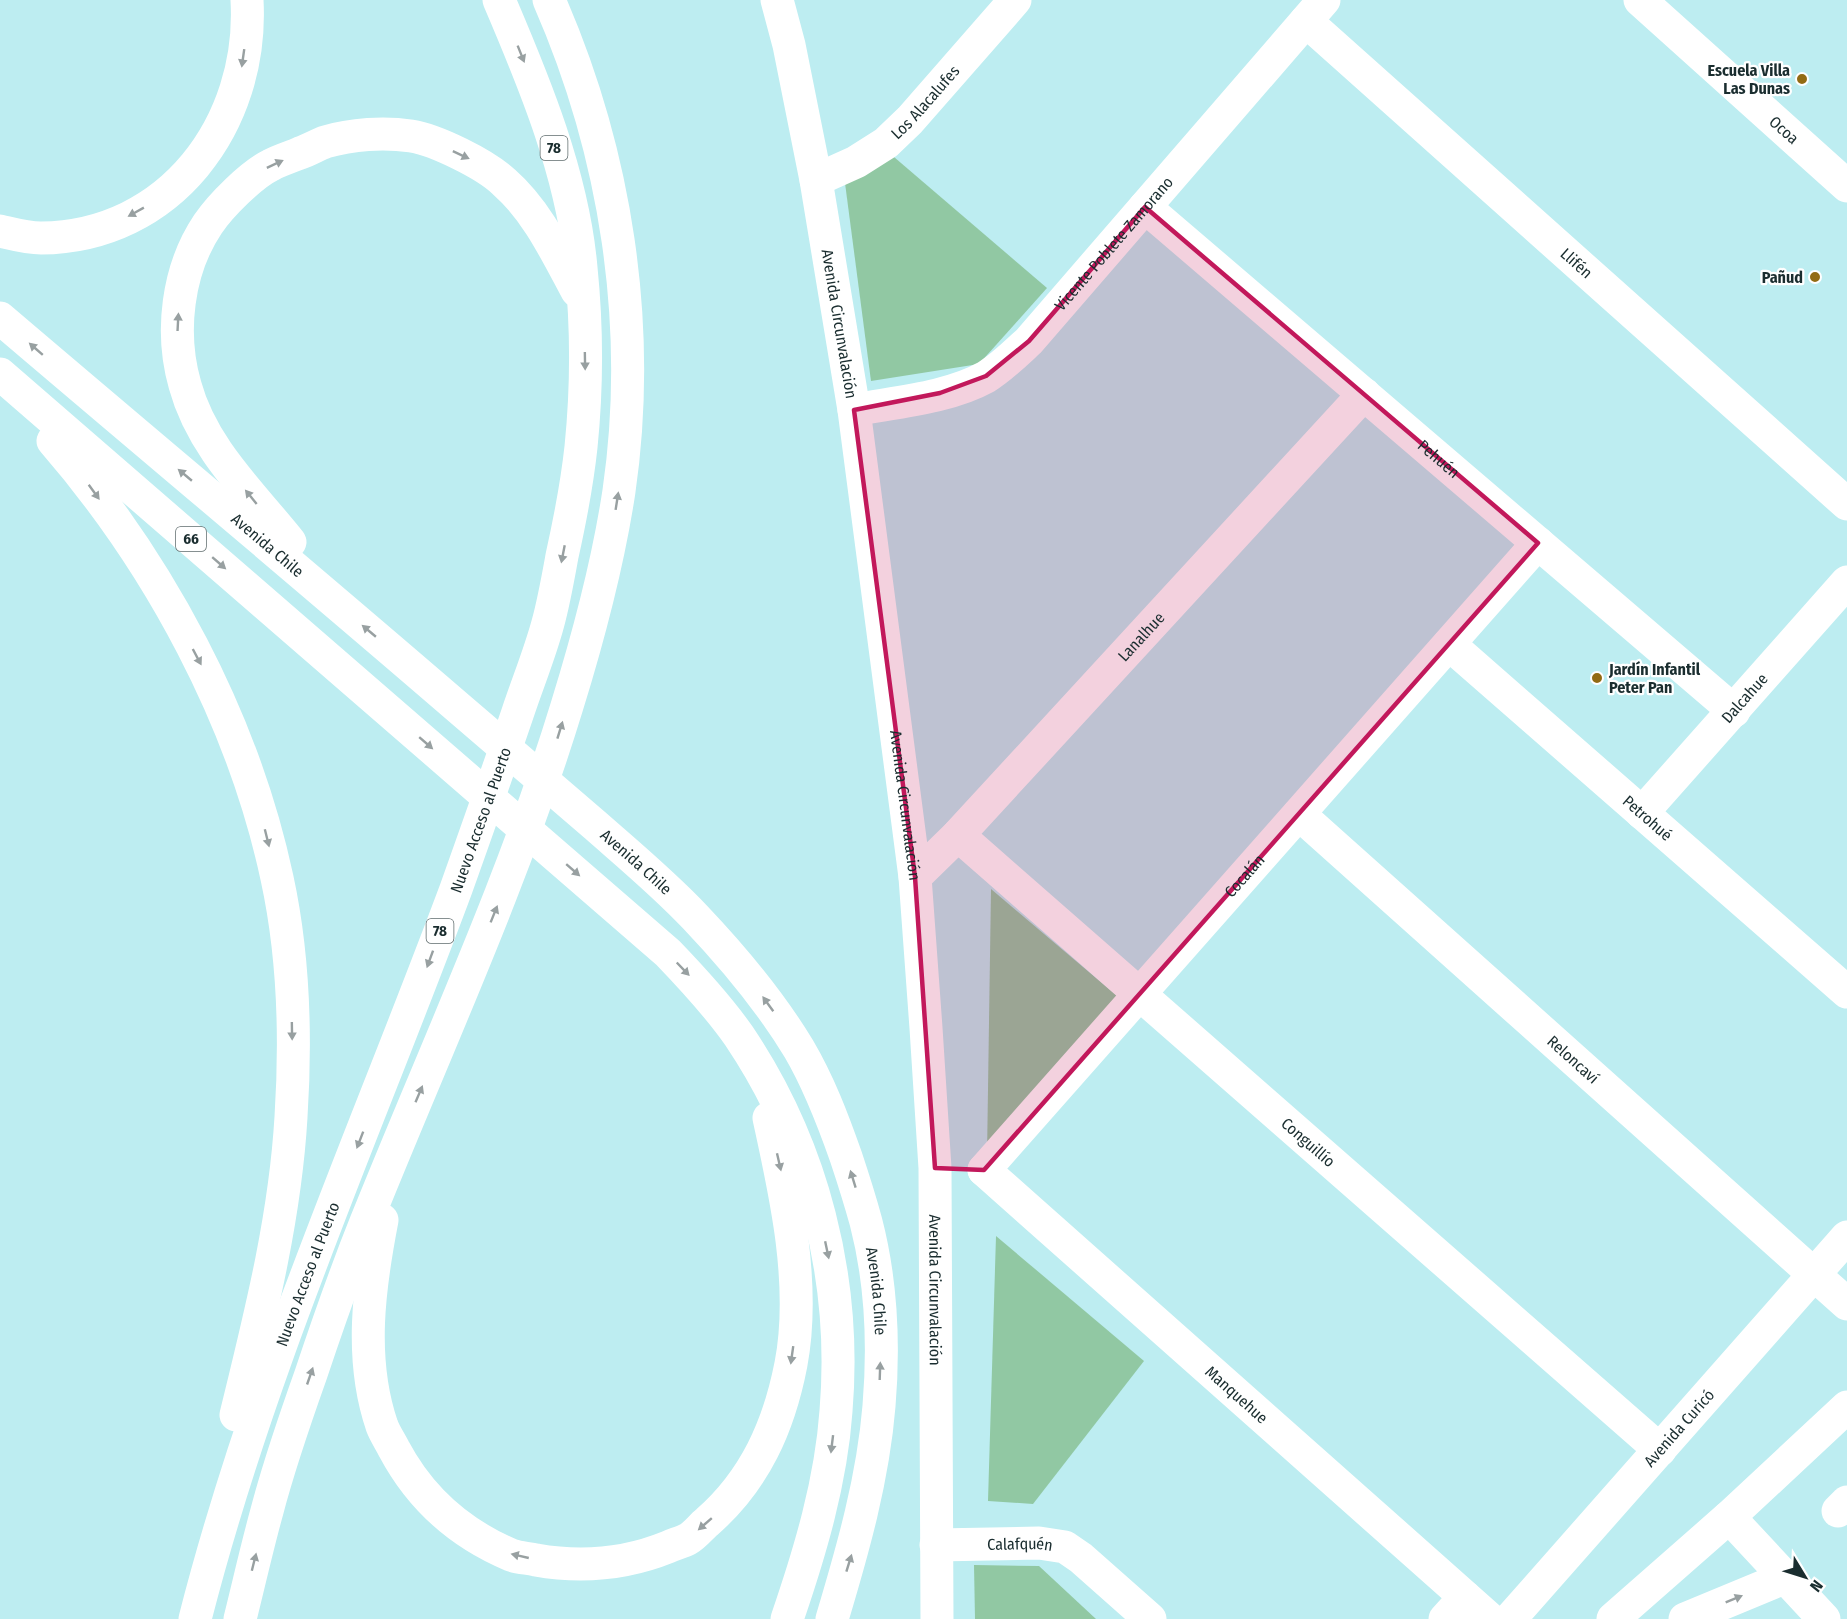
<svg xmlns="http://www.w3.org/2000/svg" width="1847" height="1619" viewBox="0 0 1847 1619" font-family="'Fira Sans Condensed',sans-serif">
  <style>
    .green { fill: #91c8a3 }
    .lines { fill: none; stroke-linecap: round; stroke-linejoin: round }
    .minor { stroke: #fff; stroke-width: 33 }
    .major { stroke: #fff; stroke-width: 33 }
    .highway { stroke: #fff; stroke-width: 33 }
    .oneway { fill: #98a0a1 }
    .marked { fill: #c2185b; fill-opacity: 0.2; stroke: #c2185b; stroke-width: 4.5; stroke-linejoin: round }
    .poi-dot { fill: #926b13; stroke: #fff; stroke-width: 2 }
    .labels { text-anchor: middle; stroke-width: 4.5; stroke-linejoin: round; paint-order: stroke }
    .shield { fill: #fff; stroke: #5f6c6d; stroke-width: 1.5 }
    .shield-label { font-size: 15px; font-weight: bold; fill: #1a2d2f }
    .poi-label { font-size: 16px; font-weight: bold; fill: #1a2d2f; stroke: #fff; text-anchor: end }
    .street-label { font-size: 16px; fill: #1a2d2f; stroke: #fff }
  </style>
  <rect width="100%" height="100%" fill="#bdedf1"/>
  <g class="green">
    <polygon points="894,157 1047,288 979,364 871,381 845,183"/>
    <polygon points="991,889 1122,1000 987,1156"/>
    <polygon points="996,1236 1144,1361 1033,1504 988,1501"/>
    <polygon points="974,1565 1039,1566 1096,1619 975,1619"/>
  </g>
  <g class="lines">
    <g class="minor">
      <path id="s1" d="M 777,0 L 789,45 L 816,180 L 854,410 L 915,877 L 926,1028 L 935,1168 L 937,1619"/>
      <path id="s2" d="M 1640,0 L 1847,186"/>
      <path id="s3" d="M 1306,21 L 1847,504"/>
      <path id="s4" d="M 816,180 L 856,162 L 886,143 L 910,120 L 1015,0"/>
      <path id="s5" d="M 1145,207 L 1734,711"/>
      <path id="s6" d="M 854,410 C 896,402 948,398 986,377 C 1002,367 1015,354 1029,341 L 1324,0"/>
      <path id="s7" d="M 1449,644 L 1847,992"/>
      <path id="s8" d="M 1642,813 L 1847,582"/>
      <path id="s9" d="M 1299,814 L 1847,1304"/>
      <path id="s10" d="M 958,835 L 1660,1450"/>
      <path id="s11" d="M 915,877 L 958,835 L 1364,394"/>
      <path id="s12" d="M 984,1170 L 1538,543"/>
      <path id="s13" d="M 984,1170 L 1490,1619"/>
      <polyline points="1838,1511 1847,1502"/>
      <path id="s14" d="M 936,1545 L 1039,1543 L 1065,1547 L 1081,1558 L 1150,1619"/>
      <polyline points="1445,1619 1465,1597"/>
      <path id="s15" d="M 1510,1619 L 1847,1237"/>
    </g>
    <g class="major">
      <polyline points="1729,1517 1824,1619"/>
      <polyline points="1613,1619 1729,1517 1847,1407"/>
      <polyline points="1685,1619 1784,1578"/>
    </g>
    <g class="highway">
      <path d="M 0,231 C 13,234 27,238 41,238 C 170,237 254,124 247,0"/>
      <path id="s16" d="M 0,318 C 156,451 313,582 468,716 C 511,753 553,789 596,826 C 629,855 664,884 695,917 C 733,957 770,1001 799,1049 C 819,1083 833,1120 846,1157 C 853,1178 860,1200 866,1222 C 881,1280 884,1346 879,1406 C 873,1479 853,1549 832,1619"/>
      <path d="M 0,374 L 668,953 C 693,979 718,1006 739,1036 C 813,1146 847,1279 836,1411 C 831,1482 810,1552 787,1619"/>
      <path d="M 53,441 C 159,563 243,719 277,878 C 294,956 296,1039 291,1117 C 285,1219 260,1317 236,1415"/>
      <path d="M 290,542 C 251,493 202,448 185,385 C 170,333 177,270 208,224 C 221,205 251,175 271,165 C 280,160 291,157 300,153 C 309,150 317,145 325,142 C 352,134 384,132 411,136 C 436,140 485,164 504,182 C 537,211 556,252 577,291"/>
      <path d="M 382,1220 C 369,1287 359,1359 382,1426 C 385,1434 390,1441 394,1449 C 420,1498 459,1533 511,1555 C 519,1558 528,1558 536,1560 C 581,1568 626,1564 668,1547 C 675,1544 682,1542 688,1539 C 695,1535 701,1527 707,1522 C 755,1480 779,1426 791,1364 C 806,1285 786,1195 769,1118"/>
      <path id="s17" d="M 195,1619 C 259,1368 366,1131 456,889 C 477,830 498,771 518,712 C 528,682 540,653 548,623 C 554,601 558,578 562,556 C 570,520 577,484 581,447 C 587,388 587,327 581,268 C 573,176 535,84 499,0"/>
      <path d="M 240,1619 C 249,1583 257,1547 267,1511 C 279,1465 295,1419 311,1374 C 328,1323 346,1272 366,1222 C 435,1050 513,883 567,706 C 589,635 608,564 619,491 C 643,325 616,153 549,0"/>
    </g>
  </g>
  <defs><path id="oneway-solid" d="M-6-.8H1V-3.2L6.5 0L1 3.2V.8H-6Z" transform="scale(1.5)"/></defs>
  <g class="oneway">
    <use href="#oneway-solid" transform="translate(521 54) rotate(68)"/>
    <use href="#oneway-solid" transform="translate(243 58) rotate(98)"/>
    <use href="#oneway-solid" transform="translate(461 155) rotate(25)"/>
    <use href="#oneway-solid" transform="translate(275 164) rotate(-25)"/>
    <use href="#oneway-solid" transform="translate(136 212) rotate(151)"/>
    <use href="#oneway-solid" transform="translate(178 322) rotate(-87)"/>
    <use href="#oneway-solid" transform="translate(36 349) rotate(-139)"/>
    <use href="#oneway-solid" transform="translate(585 361) rotate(89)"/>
    <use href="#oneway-solid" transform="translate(185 475) rotate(-140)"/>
    <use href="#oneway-solid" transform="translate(94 492) rotate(54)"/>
    <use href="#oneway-solid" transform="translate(251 497) rotate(-129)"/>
    <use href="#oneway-solid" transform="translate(617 501) rotate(-81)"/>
    <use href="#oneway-solid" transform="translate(563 554) rotate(101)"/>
    <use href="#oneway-solid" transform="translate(219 563) rotate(41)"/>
    <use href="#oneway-solid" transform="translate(369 631) rotate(-140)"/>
    <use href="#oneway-solid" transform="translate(197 657) rotate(62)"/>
    <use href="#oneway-solid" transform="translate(560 730) rotate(-73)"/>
    <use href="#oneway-solid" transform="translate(426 743) rotate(41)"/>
    <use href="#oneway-solid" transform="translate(267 838) rotate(76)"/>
    <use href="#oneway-solid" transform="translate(573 870) rotate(41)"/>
    <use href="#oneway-solid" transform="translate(494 914) rotate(-68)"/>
    <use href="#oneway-solid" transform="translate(430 959) rotate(110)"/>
    <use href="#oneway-solid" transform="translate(683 969) rotate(46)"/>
    <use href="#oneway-solid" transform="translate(768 1004) rotate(-126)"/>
    <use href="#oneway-solid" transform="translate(292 1031) rotate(89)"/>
    <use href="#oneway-solid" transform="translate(419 1094) rotate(-67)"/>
    <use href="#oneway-solid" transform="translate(360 1140) rotate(111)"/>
    <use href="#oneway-solid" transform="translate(779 1162) rotate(77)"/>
    <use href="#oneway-solid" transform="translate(853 1179) rotate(-107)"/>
    <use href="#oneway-solid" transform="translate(827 1250) rotate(78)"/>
    <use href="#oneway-solid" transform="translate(792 1355) rotate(98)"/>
    <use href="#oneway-solid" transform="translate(880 1371) rotate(-88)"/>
    <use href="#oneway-solid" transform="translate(310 1376) rotate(-71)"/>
    <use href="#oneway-solid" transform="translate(832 1444) rotate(97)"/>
    <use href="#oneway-solid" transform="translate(705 1524) rotate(139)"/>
    <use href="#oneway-solid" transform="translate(520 1556) rotate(-167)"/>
    <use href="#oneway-solid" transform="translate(254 1562) rotate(-76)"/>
    <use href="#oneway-solid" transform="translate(849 1563) rotate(-73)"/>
    <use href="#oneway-solid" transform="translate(1734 1599) rotate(-22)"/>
  </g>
  <path class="marked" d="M 1145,207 L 1538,543 L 984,1170 L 935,1168 L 915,877 L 854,410 L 940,393 L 986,376 L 1029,341 Z"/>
  <g class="poi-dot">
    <circle cx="1802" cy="79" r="6"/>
    <circle cx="1815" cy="277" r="6"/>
    <circle cx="1597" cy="678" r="6"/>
  </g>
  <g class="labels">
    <g class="shield">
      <rect x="540.5" y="136" width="27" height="24" rx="4.5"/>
      <rect x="176" y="527" width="30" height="24" rx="4.5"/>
      <rect x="426.5" y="919" width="27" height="24" rx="4.5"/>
    </g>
    <g class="shield-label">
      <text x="554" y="153">78</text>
      <text x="191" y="544">66</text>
      <text x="440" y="936">78</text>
    </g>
    <g class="poi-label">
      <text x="1790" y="76">Escuela Villa<tspan x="1790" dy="18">Las Dunas</tspan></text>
      <text x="1803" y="283">Pañud</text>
      <text x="1609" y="675" text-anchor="start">Jardín Infantil<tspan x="1609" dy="18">Peter Pan</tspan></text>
    </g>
    <g class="street-label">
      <text dy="6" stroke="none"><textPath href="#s4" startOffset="136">Los Alacalufes</textPath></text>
      <text dy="6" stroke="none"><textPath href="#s2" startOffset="194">Ocoa</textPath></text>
      <text dy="6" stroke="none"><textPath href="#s6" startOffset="322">Vicente Poblete Zamorano</textPath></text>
      <text dy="6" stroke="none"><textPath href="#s3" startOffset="363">Llifén</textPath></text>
      <text dy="6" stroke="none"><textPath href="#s1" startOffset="330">Avenida Circunvalación</textPath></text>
      <text dy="6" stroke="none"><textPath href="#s5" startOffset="387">Pehuén</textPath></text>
      <text dy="6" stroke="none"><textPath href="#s16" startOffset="351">Avenida Chile</textPath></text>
      <text dy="6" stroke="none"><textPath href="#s11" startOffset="330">Lanalhue</textPath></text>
      <text dy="6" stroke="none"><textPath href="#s8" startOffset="154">Dalcahue</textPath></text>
      <text dy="6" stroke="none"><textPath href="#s1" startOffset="816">Avenida Circunvalación</textPath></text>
      <text dy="6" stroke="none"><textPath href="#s7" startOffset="264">Petrohué</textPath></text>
      <text dy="6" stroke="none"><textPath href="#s17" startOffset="849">Nuevo Acceso al Puerto</textPath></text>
      <text dy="6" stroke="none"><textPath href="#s16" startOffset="837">Avenida Chile</textPath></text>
      <text dy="6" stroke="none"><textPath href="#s12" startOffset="393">Cocalán</textPath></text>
      <text dy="6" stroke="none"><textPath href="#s9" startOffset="368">Reloncaví</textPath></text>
      <text dy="6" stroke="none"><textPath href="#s10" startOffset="466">Conguillío</textPath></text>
      <text dy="6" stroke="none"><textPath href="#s17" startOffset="363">Nuevo Acceso al Puerto</textPath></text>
      <text dy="6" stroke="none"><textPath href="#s1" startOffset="1302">Avenida Circunvalación</textPath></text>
      <text dy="6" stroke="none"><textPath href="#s16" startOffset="1342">Avenida Chile</textPath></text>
      <text dy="6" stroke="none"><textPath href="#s13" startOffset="338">Manquehue</textPath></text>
      <text dy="6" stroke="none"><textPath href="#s15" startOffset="255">Avenida Curicó</textPath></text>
      <text dy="6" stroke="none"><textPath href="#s14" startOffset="84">Calafquén</textPath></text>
    </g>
  </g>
  <g transform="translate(1805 1577) rotate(128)" stroke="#ffffff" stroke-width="4.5" paint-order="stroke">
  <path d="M0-4.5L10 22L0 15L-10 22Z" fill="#1a2d2f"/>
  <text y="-9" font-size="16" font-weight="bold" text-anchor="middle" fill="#1a2d2f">N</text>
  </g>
</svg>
